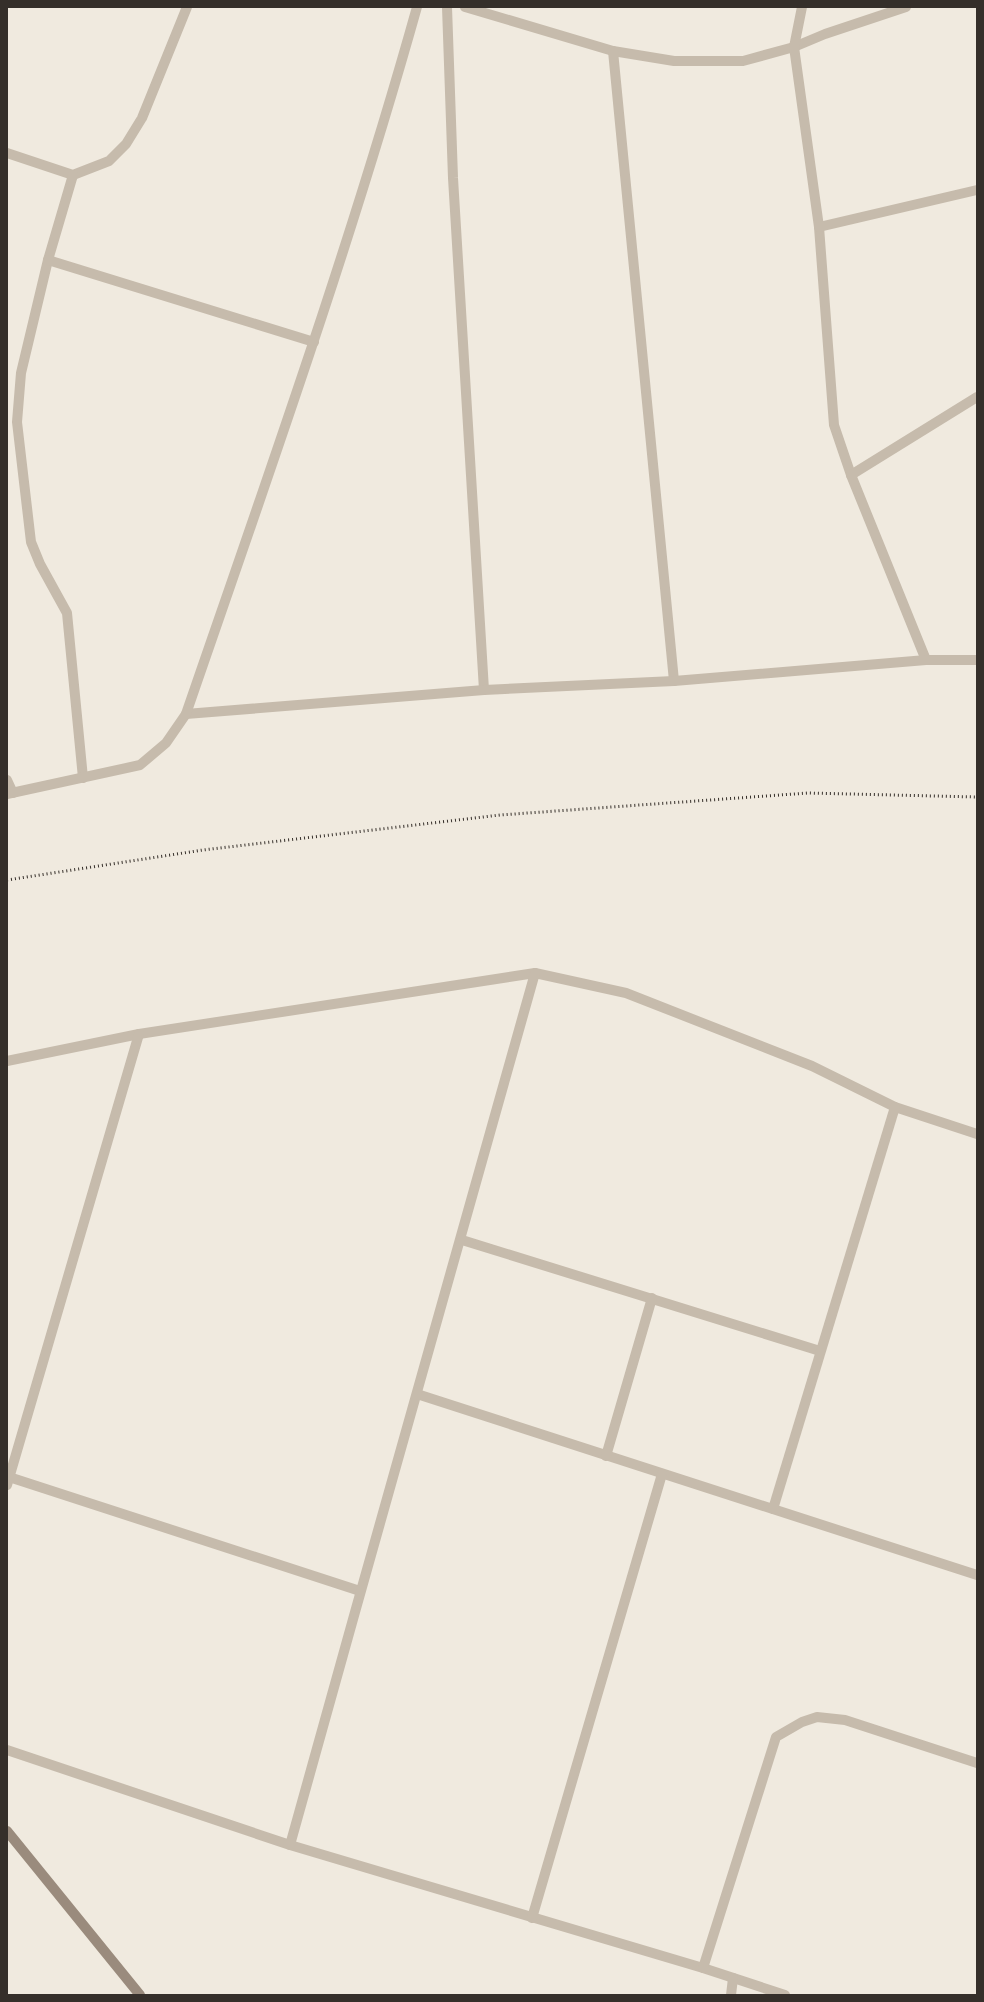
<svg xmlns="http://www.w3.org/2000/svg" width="984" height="2002" viewBox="0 0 984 2002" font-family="Quicksand,sans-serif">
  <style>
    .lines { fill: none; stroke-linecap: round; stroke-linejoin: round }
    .minor { stroke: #c6bbac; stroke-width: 10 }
    .secondary { stroke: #9a8b7d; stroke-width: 10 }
    .rail { stroke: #352f2a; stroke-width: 3; stroke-dasharray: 1 3; stroke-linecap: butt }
  </style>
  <rect width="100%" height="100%" fill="#f0eadf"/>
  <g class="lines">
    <g class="minor">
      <polyline points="447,7 453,178 484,690"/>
      <polyline points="465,7 613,51 674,61 743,61 794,47 825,34 906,7"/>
      <polyline points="802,7 794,47 819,227 834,425 851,475 926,660"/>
      <polyline points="613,51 674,681"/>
      <polyline points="7,153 73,175 109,161 126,144 142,118 187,7"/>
      <polyline points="73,175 48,260 21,373 17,422 31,542 40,564 67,613 83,778"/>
      <polyline points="819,227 977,190"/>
      <polyline points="48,260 314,342"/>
      <polyline points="851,475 977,397"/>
      <polyline points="186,714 484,690 674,681 926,660 977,660"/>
      <polyline points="7,780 13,793"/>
      <path d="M 7,794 L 140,765 L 166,743 L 186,714 C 267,479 350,246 417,7"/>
      <polyline points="7,1061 139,1034 535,973 626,993 812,1066 895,1107 977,1134"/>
      <polyline points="462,1240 820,1351"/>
      <polyline points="417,1394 977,1575"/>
      <polyline points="606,1456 652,1298"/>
      <polyline points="9,1477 360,1591"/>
      <polyline points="7,1485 139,1034"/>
      <polyline points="773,1509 895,1107"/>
      <polyline points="7,1750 290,1845 703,1968 785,1995"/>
      <path d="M 290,1845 C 370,1554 455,1265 535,973"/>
      <polyline points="532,1918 662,1474"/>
      <polyline points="703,1968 776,1737 802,1722 817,1717 845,1720 977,1763"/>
      <polyline points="731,1995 733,1978"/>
    </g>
    <polyline class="secondary" points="7,1831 140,1995"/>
    <polyline class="rail" points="7,880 203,850 500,815 808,793 977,797"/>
  </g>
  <rect width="984" height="2002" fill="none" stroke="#352f2a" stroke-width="16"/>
</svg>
